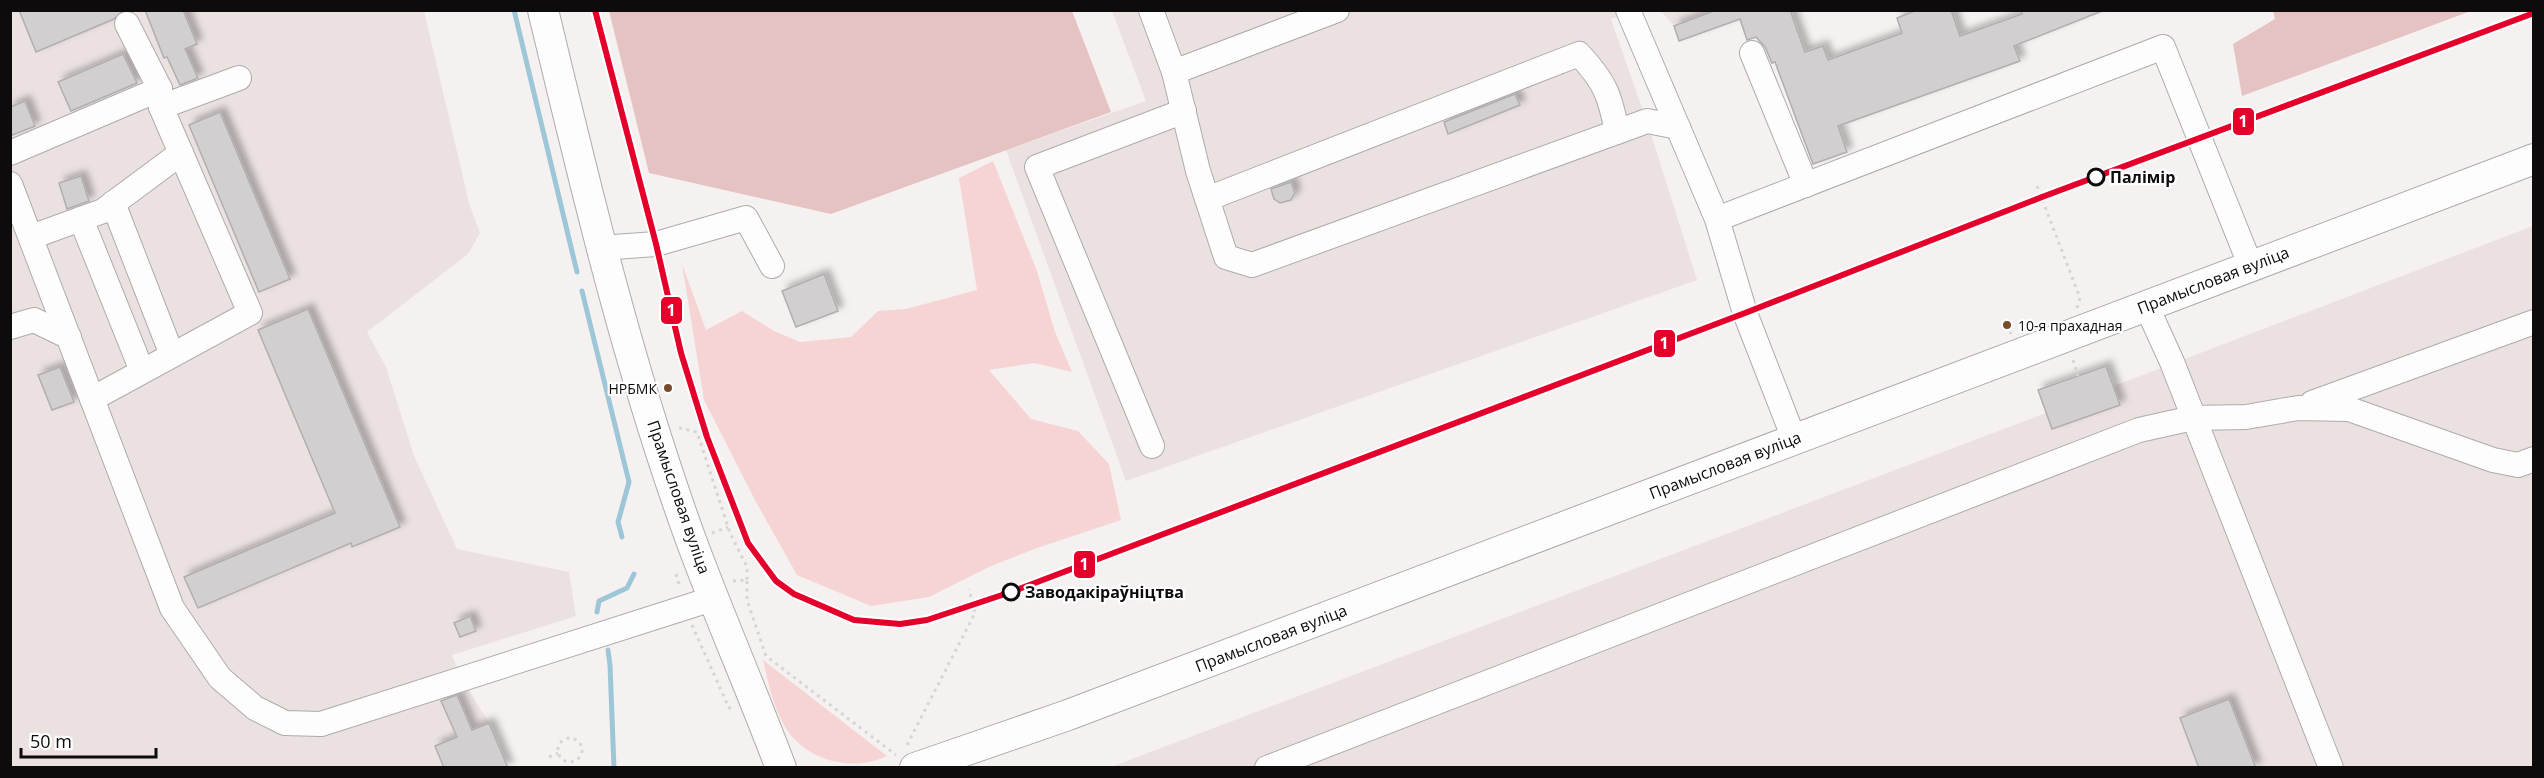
<svg xmlns="http://www.w3.org/2000/svg" width="2544" height="778" viewBox="0 0 2544 778" font-family="'Open Sans',sans-serif">
  <style>
    .built { fill: #ebe1e1 }
    .green { fill: #f7d4d4 }
    .forest { fill: #e6c3c3 }
    .lines { fill: none; stroke-linecap: round; stroke-linejoin: round }
    .stream { stroke: #9dc7d7; stroke-width: 5 }
    .building { fill: #d1cfcf; stroke: #b1aeae; stroke-width: 1.5; filter: url(#shadow) }
    .minor-casing { stroke: #aeabab; stroke-width: 26 }
    .major-casing { stroke: #aeabab; stroke-width: 32 }
    .path { stroke: #d6d5d5; stroke-width: 3; stroke-dasharray: 3 4.5; stroke-linecap: butt }
    .minor { stroke: #fefdfd; stroke-width: 24 }
    .major { stroke: #fefdfd; stroke-width: 30 }
    .tram-1-casing { stroke: #fff; stroke-width: 10 }
    .tram-1 { stroke: #e4002b; stroke-width: 6 }
    .stop-dot { fill: #fff; stroke: #0d0b0b; stroke-width: 3 }
    .bus-dot { fill: #7a4b2a; stroke: #fff; stroke-width: 2 }
    .labels { text-anchor: middle; stroke-width: 4.5; stroke-linejoin: round; paint-order: stroke }
    .bus-label { font-size: 14px; fill: #0d0b0b; stroke: #fff; text-anchor: start }
    .stop-label { font-size: 16px; font-weight: bold; fill: #0d0b0b; stroke: #fff; text-anchor: start }
    .street-label { font-size: 16px; fill: #0d0b0b; stroke: #fff }
    .line-badge { stroke: #fff; stroke-width: 2 }
    .badge-label { font-size: 16px; text-anchor: middle; font-weight: bold; fill: #fff }
  </style>
  <defs>
    <filter id="shadow"><feDropShadow dx="5.5" dy="-5.5" stdDeviation="3" flood-color="#0004"/></filter>
  </defs>
  <rect width="100%" height="100%" fill="#f5f1f1"/>
  <g class="built">
    <polygon points="10,11 424,11 469,203 480,233 468,254 367,332 386,367 414,456 457,549 569,572 576,616 452,655 462,679 489,723 508,767 11,767"/>
    <polygon points="1112,11 1632,11 1611,19 1650,131 1697,280 1126,481 1006,150 1146,101"/>
    <polygon points="1661,11 1716,11 1674,26"/>
    <polygon points="2533,226 2533,767 1108,768 2046,413 2038,390 2107,366 2114,386"/>
  </g>
  <g class="green">
    <polygon points="993,161 1037,271 1055,332 1072,372 1034,363 989,370 1031,419 1078,431 1109,464 1121,520 1037,548 989,567 929,597 871,606 797,575 756,502 704,400 682,264 706,330 742,311 774,331 800,342 851,337 878,311 906,309 977,290 959,178"/>
    <path d="M 763,660 L 887,756 C 854,772 809,762 787,730 C 774,710 768,683 763,660 Z"/>
  </g>
  <g class="forest">
    <polygon points="609,11 1072,11 1111,112 831,214 649,173"/>
    <polygon points="2273,11 2273,10 2471,11 2242,96 2233,44 2275,19"/>
  </g>
  <g class="lines">
    <g class="stream">
      <polyline points="514,10 577,272"/>
      <polyline points="582,291 629,482 618,522 622,537"/>
      <polyline points="597,612 599,601 627,588 634,574"/>
      <polyline points="608,650 610,665 614,768"/>
    </g>
  </g>
  <g class="building">
    <polygon points="19,10 124,10 114,19 36,52"/>
    <polygon points="145,10 183,10 197,44 185,49 198,78 180,85 167,57 164,58"/>
    <polygon points="1716,10 1790,10 1805,52 1823,46 1828,60 1902,33 1897,18 1917,10 1951,10 1960,36 2022,14 2021,10 2102,11 2014,46 2020,61 1838,126 1847,152 1813,164 1775,62 1772,63 1765,47 1756,37 1747,40 1740,19 1679,41 1674,26"/>
    <polygon points="123,54 137,83 71,111 58,82"/>
    <polygon points="1515,94 1520,105 1448,134 1444,122"/>
    <polygon points="25,101 35,126 10,136 10,107"/>
    <polygon points="220,112 290,279 259,292 189,125"/>
    <polygon points="81,176 89,201 67,209 59,183"/>
    <polygon points="1291,182 1295,193 1291,200 1280,203 1274,199 1271,189"/>
    <polygon points="824,274 838,311 796,327 782,291"/>
    <polygon points="308,309 400,527 352,547 351,543 198,608 184,577 335,513 258,330"/>
    <polygon points="2106,366 2120,405 2052,429 2038,390"/>
    <polygon points="60,367 74,402 52,410 38,375"/>
    <polygon points="470,616 476,631 460,637 454,623"/>
    <polygon points="457,695 472,730 489,723 508,768 444,768 435,746 457,737 441,701"/>
    <polygon points="2229,699 2256,768 2199,768 2180,718"/>
  </g>
  <g class="lines">
    <g class="minor-casing">
      <g id="minor">
        <polyline points="1151,10 1174,72 1337,10"/>
        <polyline points="1628,10 1717,219 1745,313 1794,439"/>
        <polyline points="1752,53 1806,185"/>
        <polyline points="1174,72 1198,171 1226,257 1252,265 1647,121 1678,127"/>
        <polyline points="161,107 239,78"/>
        <polyline points="10,153 160,89"/>
        <polyline points="10,184 172,608 220,678 255,708 285,723 321,724 715,598"/>
        <path d="M 1207,199 L 1579,54 C 1605,82 1610,95 1617,132"/>
        <polyline points="113,203 172,355"/>
        <polyline points="81,219 142,371"/>
        <polyline points="1717,219 2163,47 2251,267"/>
        <polyline points="31,237 103,211 181,153"/>
        <polyline points="600,248 656,244 746,218 772,266"/>
        <polyline points="2146,305 2172,362 2331,768"/>
        <polyline points="10,327 34,320 69,337"/>
        <polyline points="92,399 250,313 161,107 160,89 127,24"/>
        <polyline points="2312,403 2534,322"/>
        <polyline points="1152,446 1037,167 1184,111"/>
        <polyline points="1267,768 2139,430 2193,418 2246,417 2298,408 2349,409 2493,460 2518,465 2534,459"/>
      </g>
    </g>
    <g class="major-casing">
      <g id="major">
        <path d="M 543,10 C 586,189 628,367 691,540 C 719,616 752,691 781,768"/>
        <polyline points="915,768 1068,715 2534,159"/>
      </g>
    </g>
    <g class="path">
      <polyline points="2037,186 2080,298 2077,308"/>
      <polyline points="2007,325 2011,334"/>
      <polyline points="2073,360 2078,376"/>
      <polyline points="679,428 697,432 730,533 747,567 747,580"/>
      <polyline points="712,533 728,527"/>
      <polyline points="676,574 680,588"/>
      <polyline points="733,581 747,580 747,600 766,656 896,755"/>
      <polyline points="692,625 729,708 733,706"/>
      <circle cx="570" cy="750" r="12"/>
      <polyline points="907,745 975,613 969,589"/>
      <polyline points="549,757 558,753"/>
    </g>
    <use href="#minor" class="minor"/>
    <use href="#major" class="major"/>
    <g class="tram-1-casing">
      <polyline id="tram-1" points="595,10 656,244 681,353 707,437 748,543 776,581 794,594 854,620 900,624 927,620 1011,592 1745,313 2042,197 2534,13"/>
    </g>
    <use href="#tram-1" class="tram-1"/>
  </g>
  <g class="stop-dot">
    <circle cx="2096" cy="177" r="8"/>
    <circle cx="1011" cy="592" r="8"/>
  </g>
  <g class="bus-dot">
    <circle cx="2007" cy="325" r="5"/>
    <circle cx="668" cy="388" r="5"/>
  </g>
  <g class="labels">
    <g class="bus-label">
      <text x="2018" y="331">10-я прахадная</text>
      <text x="657" y="394" text-anchor="end">НРБМК</text>
    </g>
    <g class="stop-label">
      <text x="2110" y="183">Палімір</text>
      <text x="1025" y="598">Заводакіраўніцтва</text>
    </g>
    <g class="street-label">
      <text transform="translate(2213 280) rotate(-21)" y="6">Прамысловая вуліца</text>
      <text transform="translate(1725 465) rotate(-21)" y="6">Прамысловая вуліца</text>
      <text transform="translate(679 497) rotate(71)" y="6">Прамысловая вуліца</text>
      <text transform="translate(1271 638) rotate(-21)" y="6">Прамысловая вуліца</text>
    </g>
  </g>
  <g class="line-badge">
    <rect x="2232" y="107" width="23" height="29" rx="6" fill="#e4002b"/>
    <rect x="660" y="296" width="23" height="29" rx="6" fill="#e4002b"/>
    <rect x="1653" y="329" width="23" height="29" rx="6" fill="#e4002b"/>
    <rect x="1073" y="550" width="23" height="29" rx="6" fill="#e4002b"/>
  </g>
  <g class="badge-label">
    <text x="2243" y="127">1</text>
    <text x="671" y="316">1</text>
    <text x="1664" y="349">1</text>
    <text x="1084" y="570">1</text>
  </g>
  <rect width="2544" height="778" fill="none" stroke="#0d0b0b" stroke-width="24"/>
  <path d="M21 748v9h135v-9" fill="none" stroke="#0d0b0b" stroke-width="3"/>
  <text x="30" y="748" font-size="18" fill="#0d0b0b" stroke="#ffffff" stroke-width="4.5" paint-order="stroke">50 m</text>
</svg>
